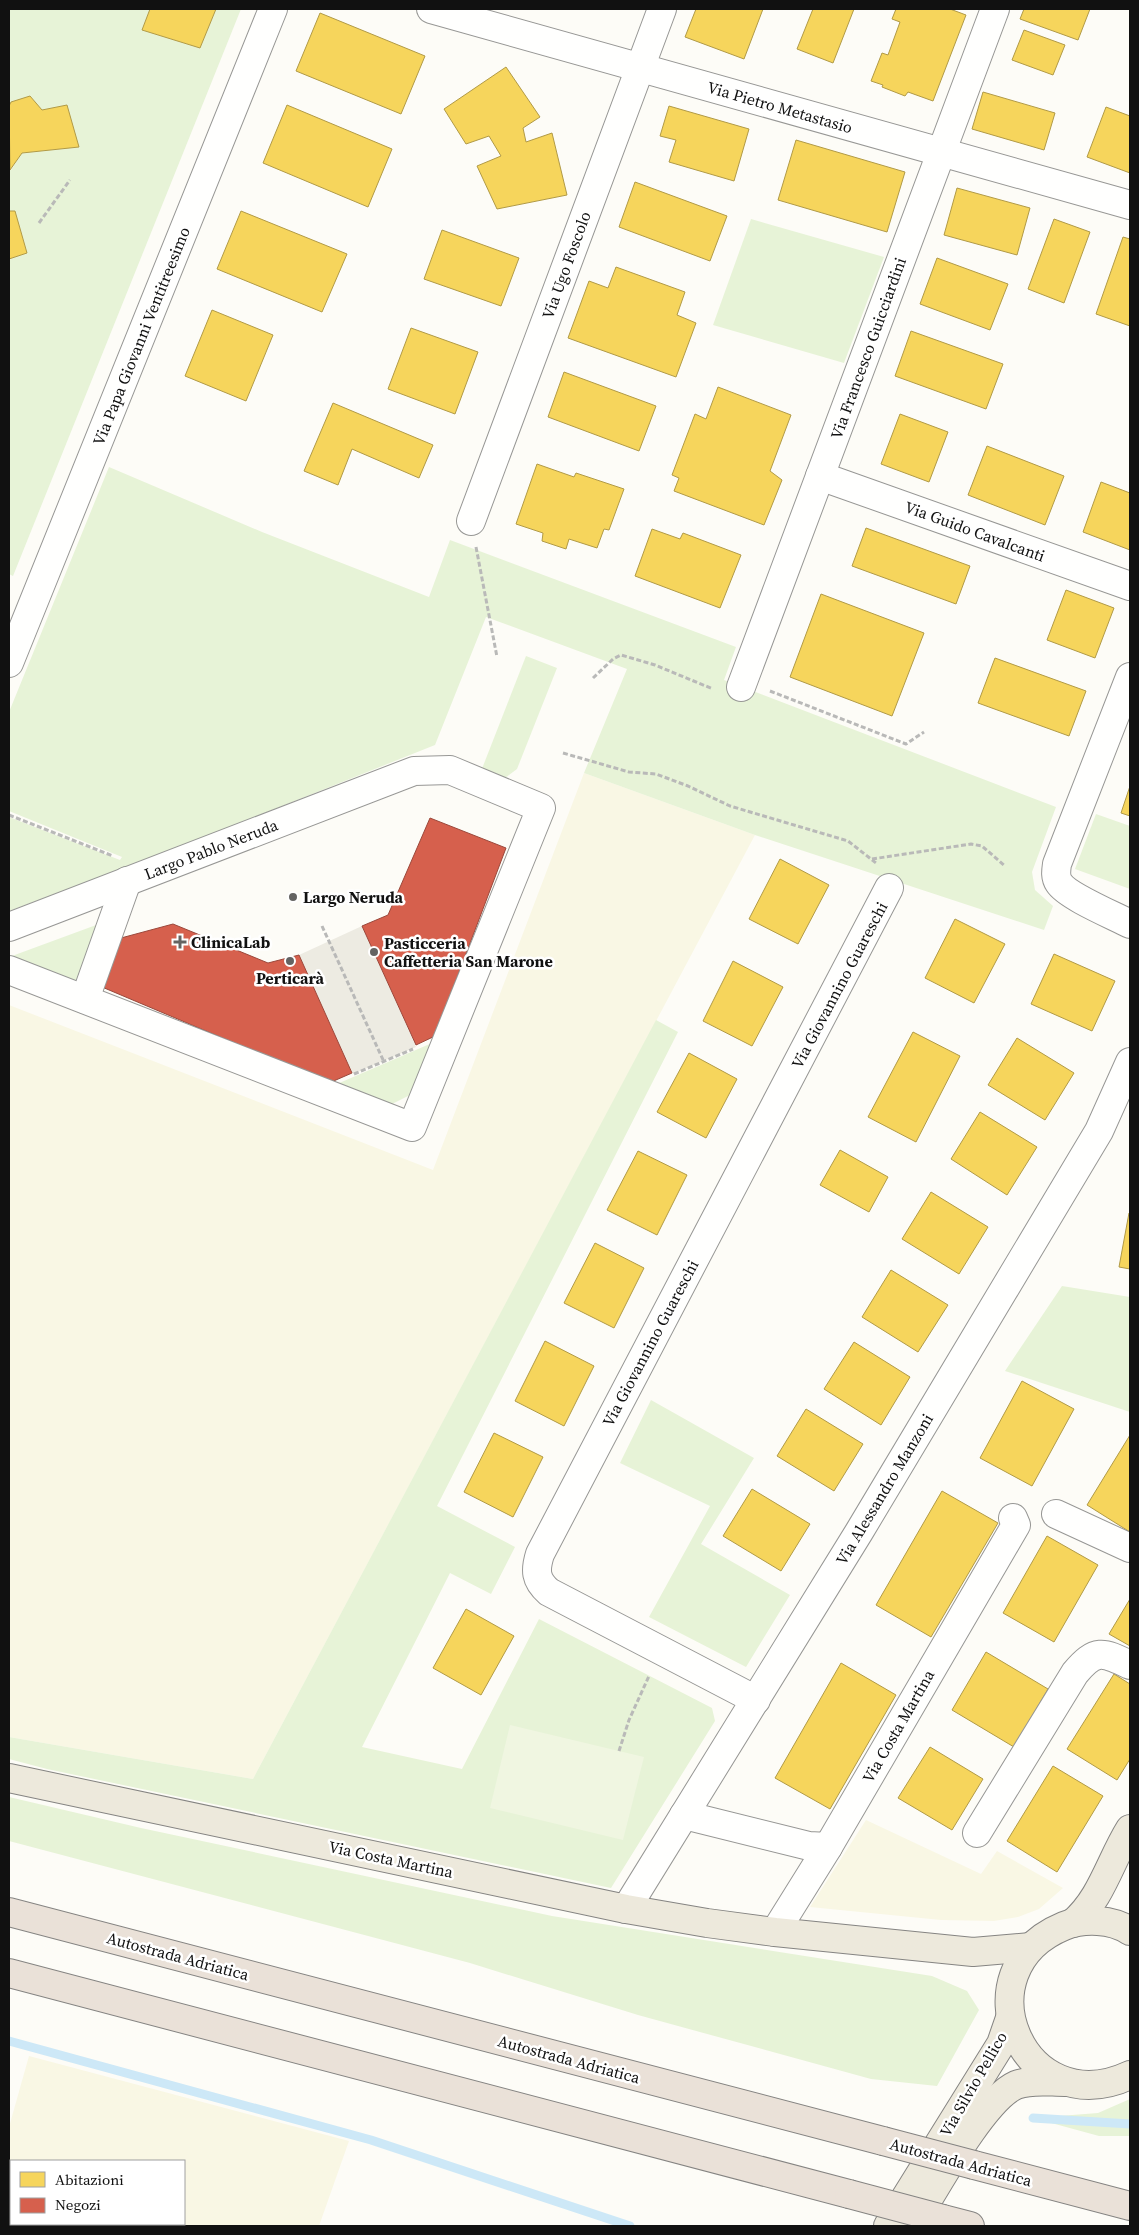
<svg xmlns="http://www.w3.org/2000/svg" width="1139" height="2235" viewBox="0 0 1139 2235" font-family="'Source Serif 4',serif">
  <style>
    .farmland { fill: #f9f7e4; fill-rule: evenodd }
    .green { fill: #e7f3d7 }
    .pitch { fill: #f0f6e1 }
    .plaza { fill: #edebe2 }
    .homes { fill: #f6d55c; stroke: #b19a46 }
    .shops { fill: #d6604d; stroke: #9b483b }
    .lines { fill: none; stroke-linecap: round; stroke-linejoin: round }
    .stream { stroke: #cde8f7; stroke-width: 9 }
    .minor-casing { stroke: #979795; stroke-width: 30 }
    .major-casing { stroke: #858482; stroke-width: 30 }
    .highway-casing { stroke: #858482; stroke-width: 30 }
    .path { stroke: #b9b9b8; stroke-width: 3; stroke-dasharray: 5 2.5; stroke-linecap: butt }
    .minor { stroke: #fffffe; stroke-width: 28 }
    .major { stroke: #ede9dc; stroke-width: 28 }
    .highway { stroke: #eae1d8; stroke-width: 28 }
    .highway-bridge-casing { stroke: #858482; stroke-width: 30; stroke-linecap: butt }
    .highway-bridge { stroke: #eae1d8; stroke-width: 28 }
    .poi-dot { fill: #646362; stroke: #fff; stroke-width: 2 }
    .labels { text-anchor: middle; stroke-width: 5; stroke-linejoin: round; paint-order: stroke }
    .street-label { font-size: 16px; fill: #111; stroke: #fff }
    .poi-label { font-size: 16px; font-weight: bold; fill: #111; stroke: #fff; text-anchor: start }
  </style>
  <rect width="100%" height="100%" fill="#fdfcf7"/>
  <g class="farmland">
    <polygon points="584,773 755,835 253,1779 9,1737 9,1005 433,1170"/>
    <polygon points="866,1820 981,1874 997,1851 1063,1888 1039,1909 1018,1917 994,1921 941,1920 810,1907"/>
    <path d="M 29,2056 L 349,2141 L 319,2226 L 9,2226 L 9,2127 ZM 11,2161 L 184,2161 L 184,2224 L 11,2224 Z"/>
  </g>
  <g class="green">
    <polygon points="9,9 150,9 142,30 200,48 216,9 241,9 13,576 9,574 9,259 27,253 15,211 9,211 9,169 11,170 22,153 78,147 67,105 42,110 30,96 11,102 9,106"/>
    <polygon points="751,219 884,257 844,363 713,325"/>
    <polygon points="109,467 262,532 429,597 450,540 736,647 724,680 1056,807 1032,872 1035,890 1053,906 1044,930 755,835 584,773 627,669 486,617 435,745 144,861 9,911 9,817 120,860 122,857 9,811 9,712"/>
    <polygon points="526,656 557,668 517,769 505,778 476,784"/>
    <polygon points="1096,814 1130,826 1130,889 1075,869"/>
    <polygon points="107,921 80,985 12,956"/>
    <polygon points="656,1020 678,1032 437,1506 515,1547 491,1594 450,1573 362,1747 462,1769 539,1619 712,1708 715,1721 611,1888 47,1769 9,1759 9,1737 253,1779"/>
    <polygon points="439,1040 416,1092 388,1106 330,1087"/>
    <polygon points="1062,1286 1130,1297 1130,1412 1005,1371"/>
    <polygon points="651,1400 754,1458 701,1544 790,1595 746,1667 649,1617 710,1506 620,1463"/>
    <polygon points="9,1797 141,1828 552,1916 932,1976 967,1991 979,2010 937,2086 871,2079 638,2015 470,1963 9,1841"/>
    <polygon points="1130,2099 1130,2136 1099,2136 1033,2118 1098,2113"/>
  </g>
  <polygon class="pitch" points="510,1725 644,1757 623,1840 490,1808"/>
  <polygon class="plaza" points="362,926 416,1047 353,1074 299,955"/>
  <g class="homes">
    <polygon points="150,9 216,9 200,48 142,30"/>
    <polygon points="696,9 763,9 744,59 685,37"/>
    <polygon points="813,9 854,9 833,63 797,49"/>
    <polygon points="896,9 950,9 966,15 933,101 908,92 905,96 882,87 883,85 871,81 882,53 888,55 900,22 892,19"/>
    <polygon points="1024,9 1090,9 1078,40 1020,19"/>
    <polygon points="320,13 425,56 401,114 296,71"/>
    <polygon points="1024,30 1065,45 1053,75 1012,60"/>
    <polygon points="506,67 540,117 523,128 526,142 552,133 567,195 497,209 477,166 501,156 489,136 466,144 444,109"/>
    <polygon points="983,92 1055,113 1044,150 972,129"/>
    <polygon points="30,96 42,110 67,105 79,147 22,153 10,170 9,106 11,102"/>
    <polygon points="287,105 392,149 368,207 263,163"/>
    <polygon points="669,106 749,129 734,181 669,162 676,140 660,136"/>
    <polygon points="1106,107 1130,116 1130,173 1087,157"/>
    <polygon points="796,140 905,172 887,232 778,200"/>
    <polygon points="635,182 727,216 710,261 619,227"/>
    <polygon points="957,188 1030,208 1017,255 944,235"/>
    <polygon points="9,211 15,211 27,253 9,259"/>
    <polygon points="241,211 347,254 322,312 217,269"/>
    <polygon points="1054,219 1090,232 1064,303 1028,289"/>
    <polygon points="442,230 519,258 501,306 424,279"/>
    <polygon points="1123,237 1130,239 1130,326 1096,314"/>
    <polygon points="937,258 1008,284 990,330 920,304"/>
    <polygon points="616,267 685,292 677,315 696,323 676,377 568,338 589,281 608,288"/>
    <polygon points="212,310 273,335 246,401 185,376"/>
    <polygon points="411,328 478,352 455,414 388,389"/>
    <polygon points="911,331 1003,364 986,409 895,376"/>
    <polygon points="564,372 656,406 639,451 548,417"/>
    <polygon points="718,387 791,415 770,471 782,480 764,525 674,491 679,478 672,475 695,414 706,419"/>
    <polygon points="333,403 433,445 419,478 352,449 338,485 304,471"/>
    <polygon points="900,414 948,432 929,482 881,464"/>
    <polygon points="987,446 1064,476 1045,525 968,495"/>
    <polygon points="537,464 574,477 576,473 624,489 609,530 604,529 597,548 569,539 566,549 542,541 543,533 516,524"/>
    <polygon points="1101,482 1130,493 1130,550 1083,532"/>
    <polygon points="866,528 970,566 956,604 852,566"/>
    <polygon points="652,529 680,539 683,533 741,555 720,608 635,576"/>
    <polygon points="1066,590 1114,608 1095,658 1047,640"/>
    <polygon points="821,594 924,633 892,716 790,677"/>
    <polygon points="995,658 1086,691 1069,736 978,703"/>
    <polygon points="1130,786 1130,816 1121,813"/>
    <polygon points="780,859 829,885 798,944 749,919"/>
    <polygon points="955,919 1005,944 974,1003 925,978"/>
    <polygon points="1054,954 1115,981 1092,1031 1031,1004"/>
    <polygon points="733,961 783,987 752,1046 703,1021"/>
    <polygon points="913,1032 960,1056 916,1142 868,1117"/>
    <polygon points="1017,1038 1074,1073 1045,1120 988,1085"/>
    <polygon points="689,1053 737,1079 706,1138 657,1112"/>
    <polygon points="980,1112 1037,1147 1007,1195 951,1159"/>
    <polygon points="840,1150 888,1177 869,1212 820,1185"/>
    <polygon points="638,1151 687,1175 657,1235 607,1210"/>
    <polygon points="931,1192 988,1227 959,1274 902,1239"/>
    <polygon points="1129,1213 1130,1213 1130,1269 1119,1267"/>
    <polygon points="595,1243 644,1268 614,1328 564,1303"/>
    <polygon points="891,1270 948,1305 918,1352 862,1317"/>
    <polygon points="545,1341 594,1366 564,1426 515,1401"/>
    <polygon points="854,1342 910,1377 881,1425 824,1389"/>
    <polygon points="1022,1381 1074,1409 1032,1486 980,1458"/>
    <polygon points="806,1409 863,1444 834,1491 777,1456"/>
    <polygon points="494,1433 543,1457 513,1517 464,1492"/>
    <polygon points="1130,1435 1130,1532 1087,1505"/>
    <polygon points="752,1489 810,1524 781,1571 723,1536"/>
    <polygon points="942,1491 998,1523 931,1637 876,1605"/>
    <polygon points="1047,1536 1098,1565 1054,1642 1003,1613"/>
    <polygon points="1130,1599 1130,1646 1109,1634"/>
    <polygon points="466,1609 514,1636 481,1695 433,1668"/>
    <polygon points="986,1652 1048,1689 1014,1747 952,1710"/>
    <polygon points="841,1663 896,1695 830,1809 775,1778"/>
    <polygon points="1114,1674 1130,1684 1130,1759 1117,1780 1067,1749"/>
    <polygon points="930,1747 983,1779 952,1830 898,1798"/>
    <polygon points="1053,1766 1103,1796 1057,1872 1007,1841"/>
  </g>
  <g class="shops">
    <polygon points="430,818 506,848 435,1036 416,1045 362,926 388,915"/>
    <polygon points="173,924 268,963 299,955 352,1073 329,1083 102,987 121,938"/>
  </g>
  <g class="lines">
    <g class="stream">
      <polyline points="9,2041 371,2140 630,2226"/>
      <polyline points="1033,2118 1130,2124"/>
    </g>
    <g class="minor-casing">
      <g id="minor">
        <polyline points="431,9 1130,205"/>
        <polyline points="820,476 1130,586"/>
        <polyline points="471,521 662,9"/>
        <polyline points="9,663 273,9"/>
        <path d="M 1130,677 L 1057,864 C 1056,871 1055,877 1059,883 C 1067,896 1115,916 1130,924"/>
        <polyline points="741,687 995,9"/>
        <polyline points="9,927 414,771 450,770 541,808 412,1127 9,970"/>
        <polyline points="85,999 127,881"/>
        <polyline points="1056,1514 1130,1548"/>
        <path d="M 756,1700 L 549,1592 C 535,1580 535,1570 540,1554 L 889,888"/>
        <polyline points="684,1815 809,1846 828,1847"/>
        <path d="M 977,1833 L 1075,1673 C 1096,1648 1103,1652 1130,1665"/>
        <polyline points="626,1909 859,1532 1099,1131 1130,1062"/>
        <polyline points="775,1932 828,1847 1016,1525 1013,1518"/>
      </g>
    </g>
    <g class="major-casing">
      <g id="major">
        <polyline points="9,1778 626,1909 707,1923 775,1932 973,1952 1031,1947"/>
        <path d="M 1073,1923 C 1102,1898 1110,1861 1130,1829"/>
        <path d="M 1130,1931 C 1112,1919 1084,1918 1064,1926 C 957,1970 1023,2125 1130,2075"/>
        <polyline points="888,2226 1001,2044 1010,2018"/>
        <path d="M 912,2226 C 933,2193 982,2100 1016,2085 C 1031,2079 1049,2082 1065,2082"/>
      </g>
    </g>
    <g class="highway-casing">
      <g id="highway">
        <polyline points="9,1912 883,2141"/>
        <polyline points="9,1973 849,2194"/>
        <polyline points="974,2165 1130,2206"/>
        <polyline points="943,2219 970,2226"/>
      </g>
    </g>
    <g class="path">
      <polyline points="39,223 70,180"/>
      <polyline points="476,547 497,657"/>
      <polyline points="593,678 613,659 621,655 655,665 713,689"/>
      <polyline points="770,691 906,744 924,732"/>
      <polyline points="563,753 629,772 656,774 688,786 730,806 848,841 876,863"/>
      <polyline points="9,815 113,856"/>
      <polyline points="872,859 971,844 982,846 1005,866"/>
      <polyline points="322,926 384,1062"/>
      <polyline points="354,1074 413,1049"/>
      <polyline points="619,1751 629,1720 649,1676"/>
    </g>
    <use href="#minor" class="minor"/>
    <use href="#major" class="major"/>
    <use href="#highway" class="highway"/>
    <g class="highway-bridge-casing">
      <g id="highway-bridge">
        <polyline points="883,2141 974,2165"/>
        <polyline points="849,2194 943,2219"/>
      </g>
    </g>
    <use href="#highway-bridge" class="highway-bridge"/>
  </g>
  <g class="poi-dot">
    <circle cx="293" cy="897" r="5"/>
    <path d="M177.5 934.5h5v5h5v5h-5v5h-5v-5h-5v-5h5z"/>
    <circle cx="374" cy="952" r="5"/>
    <circle cx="290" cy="961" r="5"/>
  </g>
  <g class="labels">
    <g class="street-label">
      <text transform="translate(780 107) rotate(16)" y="6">Via Pietro Metastasio</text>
      <text transform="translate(566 265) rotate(-70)" y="6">Via Ugo Foscolo</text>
      <text transform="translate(141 336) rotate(-68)" y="6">Via Papa Giovanni Ventitreesimo</text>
      <text transform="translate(868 348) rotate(-70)" y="6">Via Francesco Guicciardini</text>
      <text transform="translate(975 531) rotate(20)" y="6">Via Guido Cavalcanti</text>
      <text transform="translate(211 849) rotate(-21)" y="6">Largo Pablo Neruda</text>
      <text transform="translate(839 985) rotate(-62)" y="6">Via Giovannino Guareschi</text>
      <text transform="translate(650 1343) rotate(-62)" y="6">Via Giovannino Guareschi</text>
      <text transform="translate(884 1489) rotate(-59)" y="6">Via Alessandro Manzoni</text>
      <text transform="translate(898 1726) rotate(-60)" y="6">Via Costa Martina</text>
      <text transform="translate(391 1859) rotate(12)" y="6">Via Costa Martina</text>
      <text transform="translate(178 1956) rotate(15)" y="6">Autostrada Adriatica</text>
      <text transform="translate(569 2059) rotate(15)" y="6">Autostrada Adriatica</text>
      <text transform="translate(973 2084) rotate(-60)" y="6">Via Silvio Pellico</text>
      <text transform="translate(961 2162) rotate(15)" y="6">Autostrada Adriatica</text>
    </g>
    <g class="poi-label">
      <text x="303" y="903">Largo Neruda</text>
      <text x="191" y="948">ClinicaLab</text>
      <text x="384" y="949">Pasticceria<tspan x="384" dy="18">Caffetteria San Marone</tspan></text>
      <text x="290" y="984" text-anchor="middle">Perticarà</text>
    </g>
  </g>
  <rect width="1139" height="2235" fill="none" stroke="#111111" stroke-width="20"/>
  <rect x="10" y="2160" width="175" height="65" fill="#ffffff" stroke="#a0a0a0"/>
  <rect x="20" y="2172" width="25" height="15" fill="#f6d55c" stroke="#a0a0a0"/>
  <text x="55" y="2185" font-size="15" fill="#111111">Abitazioni</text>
  <rect x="20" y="2198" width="25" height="15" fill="#d6604d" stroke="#a0a0a0"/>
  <text x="55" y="2210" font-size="15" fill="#111111">Negozi</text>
</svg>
